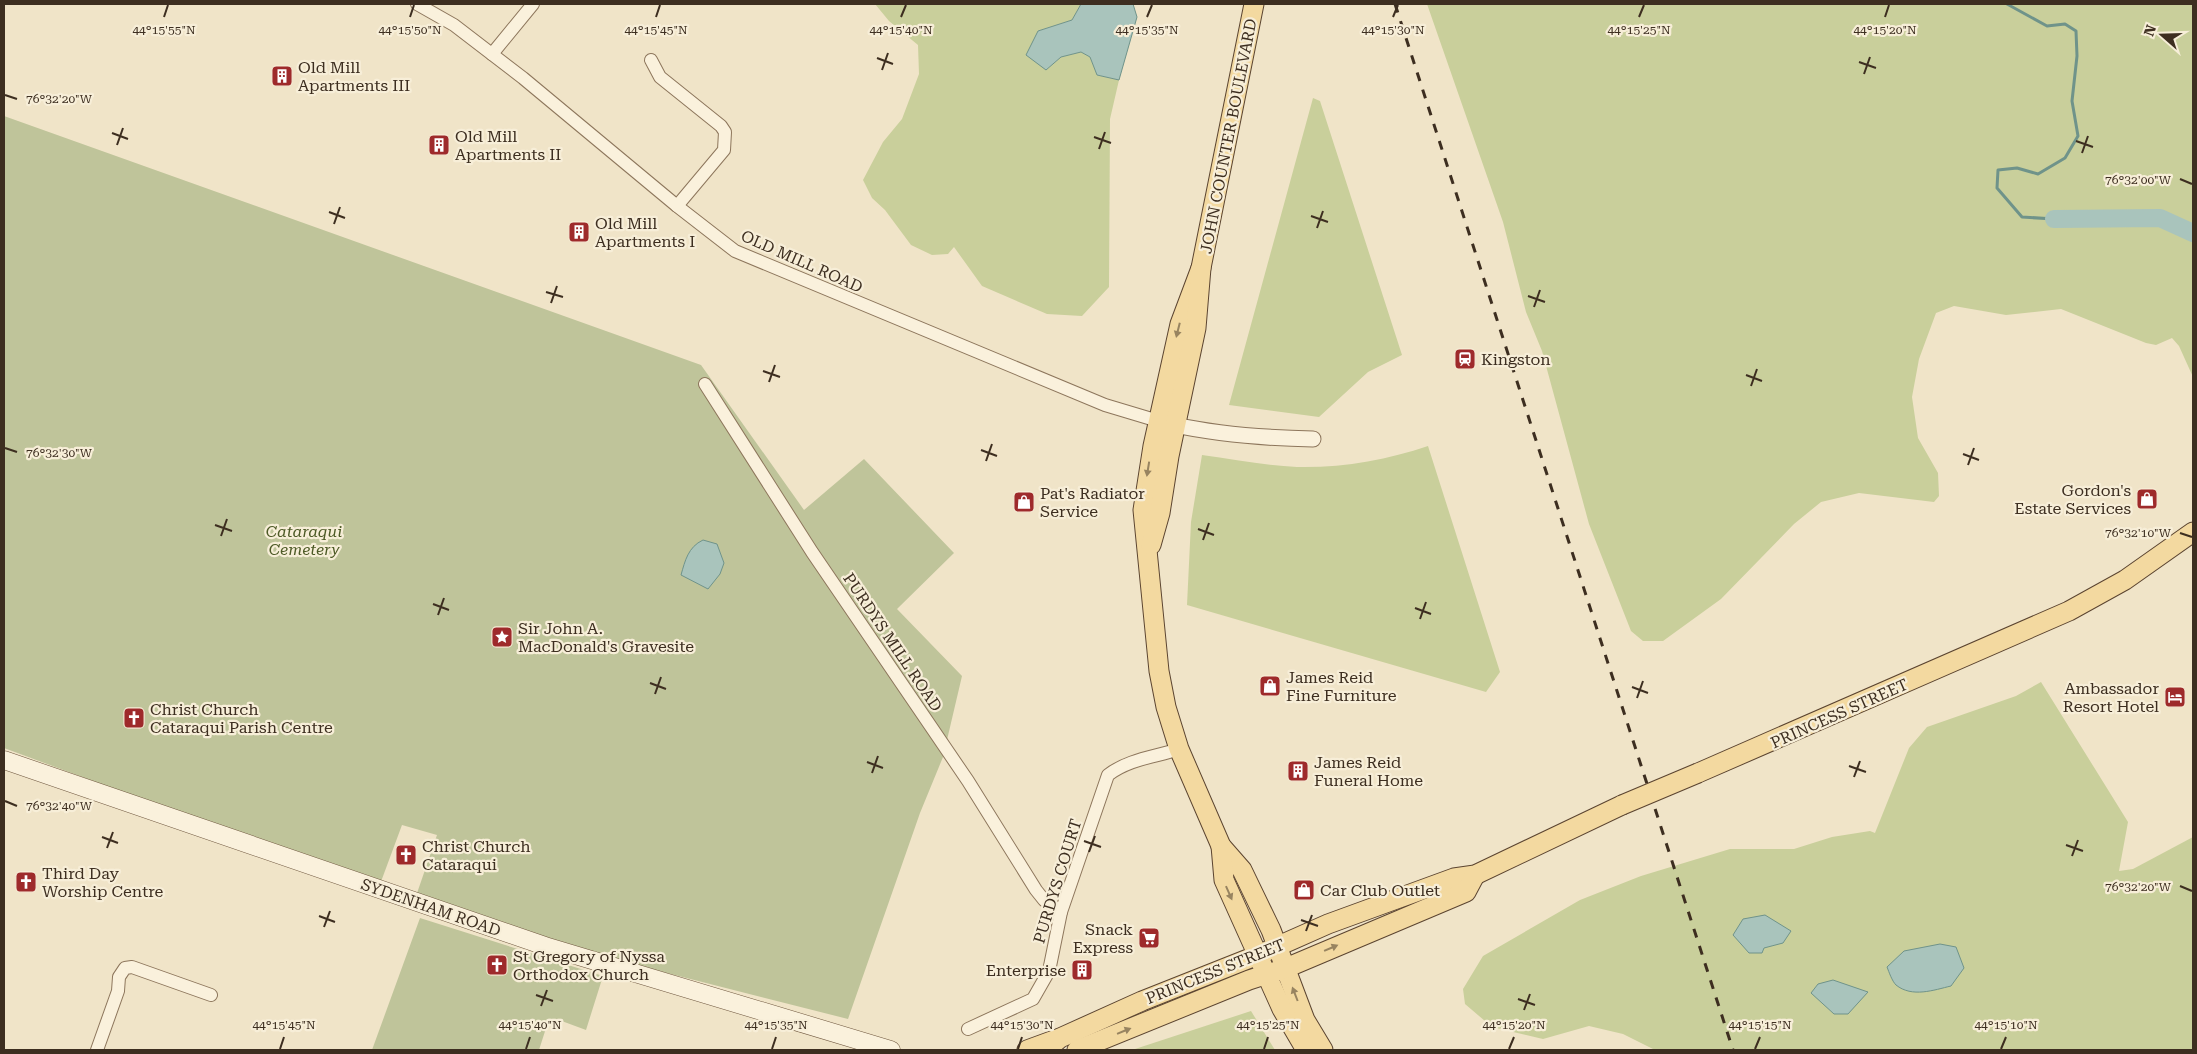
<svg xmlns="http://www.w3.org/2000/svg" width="2197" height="1054" viewBox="0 0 2197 1054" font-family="'Roboto Serif',serif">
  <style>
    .green { fill: #c9cf9b }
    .cemetery { fill: #bfc49a }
    .water { fill: #a9c4bc; stroke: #6f938a }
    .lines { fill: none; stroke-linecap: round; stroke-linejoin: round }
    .stream { stroke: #6f938a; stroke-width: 3 }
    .river { stroke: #a9c4bc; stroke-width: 18 }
    .minor-casing { stroke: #8d765c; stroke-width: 14 }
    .tertiary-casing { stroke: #8d765c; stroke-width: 17 }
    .secondary-casing { stroke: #6f573f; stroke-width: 19 }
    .primary-casing { stroke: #5b4430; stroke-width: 21 }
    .minor { stroke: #faf1dc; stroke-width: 12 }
    .tertiary { stroke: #faf1dc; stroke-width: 15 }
    .secondary { stroke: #faf1dc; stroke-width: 18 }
    .primary { stroke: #f3d9a0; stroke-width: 19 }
    .rail { stroke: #3d2e20; stroke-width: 3; stroke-dasharray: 9 9; stroke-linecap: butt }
    .primary-bridge-casing { stroke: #5b4430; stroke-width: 21; stroke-linecap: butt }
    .primary-bridge { stroke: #f3d9a0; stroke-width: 19 }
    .oneway { fill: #988460 }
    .ticks { fill: none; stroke: #3d2e20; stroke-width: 2 }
    .labels { text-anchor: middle; stroke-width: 4.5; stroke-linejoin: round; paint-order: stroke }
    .poi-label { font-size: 16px; fill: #3d2e20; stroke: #f7eed8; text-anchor: start }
    .street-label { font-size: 16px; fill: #3d2e20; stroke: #f7eed8 }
    .park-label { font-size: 16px; font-style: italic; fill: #4d5a26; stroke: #f7eed8 }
    .ticks-label { font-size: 12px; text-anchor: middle; fill: #3d2e20; stroke: #f7eed8; stroke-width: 4.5; stroke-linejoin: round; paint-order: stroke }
  </style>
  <rect width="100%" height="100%" fill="#f0e4c8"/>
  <g class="green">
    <polygon points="875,4 1081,4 1072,20 1038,31 1046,70 1061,57 1081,52 1090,57 1097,75 1119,80 1110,119 1109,287 1082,316 1047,314 982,286 954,247 948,254 932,255 911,245 885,210 872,198 863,180 883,142 902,119 919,74 918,45 889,21"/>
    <polygon points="1427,4 2193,4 2193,377 2179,346 2172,338 2156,345 2146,343 2061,309 2006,315 1954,306 1936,313 1919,359 1912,397 1918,438 1938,473 1939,496 1934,502 1859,493 1821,502 1794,524 1721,599 1663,641 1643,641 1631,631 1589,524 1542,351 1526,312 1503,222"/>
    <polygon points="1313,98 1320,101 1402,355 1368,372 1319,417 1229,405"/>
    <path d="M 1428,446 L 1500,672 L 1486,692 L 1187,605 L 1191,522 L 1202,455 C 1234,459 1266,466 1297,467 C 1342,468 1387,460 1428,446 Z"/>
    <polygon points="2041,682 2128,822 2119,871 2133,869 2193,837 2193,1050 1655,1050 1623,1034 1589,1026 1543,1039 1492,1027 1465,1004 1463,989 1483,956 1580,900 1641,876 1730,849 1794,849 1832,837 1870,831 1875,833 1909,748 1927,727 2016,696"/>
    <polygon points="1251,1011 1275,1050 1132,1050"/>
  </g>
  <g class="cemetery">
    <polygon points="4,116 701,365 804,510 864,459 954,553 897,609 962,676 943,757 920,813 848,1019 553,944 415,899 437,835 402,825 379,887 4,748"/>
    <polygon points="420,918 603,976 586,1030 559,1020 547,1025 539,1050 372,1050"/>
  </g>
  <g class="water">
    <polygon points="1081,4 1133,4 1137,17 1119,80 1097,75 1090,57 1081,52 1061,57 1046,70 1026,55 1038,31 1072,20"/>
    <path d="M 703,540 L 717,544 L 724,563 L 720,574 L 708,589 L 681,575 C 685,561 688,547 703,540 Z"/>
    <polygon points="1765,915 1791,931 1783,943 1764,948 1762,953 1749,953 1733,935 1743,919"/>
    <path d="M 1940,944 L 1956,947 L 1964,968 L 1951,986 C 1934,990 1912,998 1896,985 C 1892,981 1889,972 1887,967 L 1904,951 Z"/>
    <polygon points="1833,980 1868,992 1848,1014 1834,1014 1811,993 1818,984"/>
  </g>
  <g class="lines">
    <polyline class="stream" points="2007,4 2047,26 2065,24 2076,31 2077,56 2072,101 2078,136 2065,158 2038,174 2017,168 1998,170 1997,188 2022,217 2054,219"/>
    <polyline class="river" points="2054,219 2160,218 2193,233"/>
    <g class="minor-casing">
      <g id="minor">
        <polyline points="417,4 454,25 523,78 677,206 735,251 1105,405 1165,423"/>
        <polyline points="492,54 533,4"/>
        <polyline points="651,60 660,77 721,126 725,132 724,150 677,206"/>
        <polyline points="705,384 812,552 968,781 1036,890 1044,900 1061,912"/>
        <path d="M 968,1029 L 1033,999 L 1049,971 L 1061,912 L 1108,775 C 1129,759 1155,757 1179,749"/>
        <polyline points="97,1050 118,991 119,977 125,968 132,967 211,995"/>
      </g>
    </g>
    <g class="tertiary-casing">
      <path id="tertiary" d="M 1175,425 C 1221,435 1266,438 1313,439"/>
    </g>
    <g class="secondary-casing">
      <polyline id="secondary" points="4,760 545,946 891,1050"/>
    </g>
    <g class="primary-casing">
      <g id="primary">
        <polyline points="1201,268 1180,324 1153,446 1143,510 1159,671 1166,707 1179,749 1221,846 1242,870 1271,930 1305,1020 1323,1050"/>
        <polyline points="1151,545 1160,513 1169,456 1196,328 1201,268 1254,4"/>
        <polyline points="1698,773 2069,611 2125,580 2193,532"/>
        <polyline points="1221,846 1224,880 1282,1009 1306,1050"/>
        <polyline points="1027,1050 1057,1039"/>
        <polyline points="1046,1050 1060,1038 1142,1001 1258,955 1328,924 1454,878 1475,875 1622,805"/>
        <polyline points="1077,1050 1249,980 1286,968 1466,892 1475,875"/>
      </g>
    </g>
    <use href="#minor" class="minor"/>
    <use href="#tertiary" class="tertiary"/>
    <use href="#secondary" class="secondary"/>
    <use href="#primary" class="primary"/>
    <polyline class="rail" points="1395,4 1733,1050"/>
    <g class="primary-bridge-casing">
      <polyline id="primary-bridge" points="1622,805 1698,773"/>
    </g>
    <use href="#primary-bridge" class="primary-bridge"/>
  </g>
  <defs><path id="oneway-solid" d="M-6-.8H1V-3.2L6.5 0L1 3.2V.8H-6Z" transform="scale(1.25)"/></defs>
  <g class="oneway">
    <use href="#oneway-solid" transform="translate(1178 330) rotate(104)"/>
    <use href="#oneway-solid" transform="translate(1148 469) rotate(99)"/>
    <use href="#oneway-solid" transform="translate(1229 893) rotate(66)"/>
    <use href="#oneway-solid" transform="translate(1331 948) rotate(-23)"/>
    <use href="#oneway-solid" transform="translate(1295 994) rotate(-111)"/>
    <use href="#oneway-solid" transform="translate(1124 1031) rotate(-22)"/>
  </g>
  <path class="ticks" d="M 164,17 L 168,5M 410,17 L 414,5M 656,17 L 660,5M 901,17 L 906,5M 1147,17 L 1152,5M 1393,17 L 1398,5M 1639,17 L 1644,5M 1885,17 L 1889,5M 877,58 L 893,64M 1859,62 L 1876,68M 882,70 L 888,53M 1864,74 L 1870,57M 5,95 L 17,99M 112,133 L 128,139M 1094,137 L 1111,143M 2076,141 L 2093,147M 117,145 L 123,128M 1099,149 L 1105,132M 2082,153 L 2088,136M 2180,179 L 2192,184M 329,212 L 345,218M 1311,216 L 1328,222M 334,224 L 340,207M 1317,228 L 1323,211M 546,292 L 563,297M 1528,296 L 1545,302M 551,303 L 557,286M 1534,307 L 1540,290M 763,371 L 780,377M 1746,375 L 1762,381M 769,382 L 775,365M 1751,386 L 1757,369M 5,448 L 17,452M 981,450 L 997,456M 1963,454 L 1979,460M 986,461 L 992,444M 1968,465 L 1974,448M 215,525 L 232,531M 1198,529 L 1214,535M 2180,533 L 2192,537M 221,536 L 227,519M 1203,540 L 1209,523M 433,604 L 449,610M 1415,608 L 1431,614M 438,615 L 444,598M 1420,619 L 1426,602M 650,683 L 666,689M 1632,687 L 1648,693M 655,694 L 661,677M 1637,698 L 1643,681M 867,762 L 883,768M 1849,766 L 1866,772M 872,773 L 878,756M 1854,777 L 1860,761M 5,801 L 17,806M 102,837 L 118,843M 1084,841 L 1101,847M 2066,845 L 2083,851M 107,848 L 113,832M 1089,852 L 1095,836M 2072,856 L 2078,840M 2180,886 L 2192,891M 319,916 L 335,922M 1301,920 L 1318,926M 324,927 L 330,911M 1306,931 L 1312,915M 536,995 L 553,1001M 1518,999 L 1535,1005M 541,1006 L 547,990M 1524,1010 L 1530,994M 280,1049 L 284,1037M 526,1049 L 530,1037M 772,1049 L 776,1037M 1018,1049 L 1022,1037M 1264,1049 L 1268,1037M 1509,1049 L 1514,1037M 1755,1049 L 1760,1037M 2001,1049 L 2006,1037"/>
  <defs>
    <g id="building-square" transform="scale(1.125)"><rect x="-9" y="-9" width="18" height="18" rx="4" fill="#9e2a2b" stroke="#f7eed8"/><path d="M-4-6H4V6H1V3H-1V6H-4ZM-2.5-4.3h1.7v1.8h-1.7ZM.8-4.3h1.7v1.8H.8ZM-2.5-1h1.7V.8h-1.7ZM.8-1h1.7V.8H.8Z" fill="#fff"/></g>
    <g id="station-square" transform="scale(1.125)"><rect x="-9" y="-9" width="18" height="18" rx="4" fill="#9e2a2b" stroke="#f7eed8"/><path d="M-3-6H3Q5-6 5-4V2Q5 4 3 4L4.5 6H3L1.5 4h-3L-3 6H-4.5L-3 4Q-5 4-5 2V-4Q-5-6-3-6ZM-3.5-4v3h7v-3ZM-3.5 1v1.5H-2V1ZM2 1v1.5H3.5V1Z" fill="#fff"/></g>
    <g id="shop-square" transform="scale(1.125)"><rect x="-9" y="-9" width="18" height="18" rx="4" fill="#9e2a2b" stroke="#f7eed8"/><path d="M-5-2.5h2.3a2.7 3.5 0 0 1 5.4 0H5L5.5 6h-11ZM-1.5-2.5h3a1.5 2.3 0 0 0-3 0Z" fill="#fff"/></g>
    <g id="sight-square" transform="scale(1.125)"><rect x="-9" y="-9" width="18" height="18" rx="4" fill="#9e2a2b" stroke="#f7eed8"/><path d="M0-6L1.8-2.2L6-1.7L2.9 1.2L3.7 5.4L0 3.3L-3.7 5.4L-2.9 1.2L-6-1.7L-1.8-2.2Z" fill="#fff"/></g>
    <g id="hotel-square" transform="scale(1.125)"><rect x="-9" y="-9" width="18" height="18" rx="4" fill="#9e2a2b" stroke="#f7eed8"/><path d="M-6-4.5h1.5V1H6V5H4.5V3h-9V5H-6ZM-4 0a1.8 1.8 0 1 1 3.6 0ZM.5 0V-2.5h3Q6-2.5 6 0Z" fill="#fff"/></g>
    <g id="church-square" transform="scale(1.125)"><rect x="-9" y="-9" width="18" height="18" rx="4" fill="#9e2a2b" stroke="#f7eed8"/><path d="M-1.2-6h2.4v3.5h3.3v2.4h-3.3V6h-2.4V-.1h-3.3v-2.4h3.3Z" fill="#fff"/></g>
    <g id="supermarket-square" transform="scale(1.125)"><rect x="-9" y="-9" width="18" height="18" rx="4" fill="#9e2a2b" stroke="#f7eed8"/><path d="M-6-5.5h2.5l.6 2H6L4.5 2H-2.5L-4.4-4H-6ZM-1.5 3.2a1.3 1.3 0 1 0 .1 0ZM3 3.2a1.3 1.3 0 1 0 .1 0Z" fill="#fff"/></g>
  </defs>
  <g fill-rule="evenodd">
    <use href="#building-square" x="282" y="76"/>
    <use href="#building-square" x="439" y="145"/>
    <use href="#building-square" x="579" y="232"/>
    <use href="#station-square" x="1465" y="359"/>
    <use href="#shop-square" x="2147" y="499"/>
    <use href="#shop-square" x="1024" y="502"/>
    <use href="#sight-square" x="502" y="637"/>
    <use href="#shop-square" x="1270" y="686"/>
    <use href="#hotel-square" x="2175" y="697"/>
    <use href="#church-square" x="134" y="718"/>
    <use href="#building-square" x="1298" y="771"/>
    <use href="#church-square" x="406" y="855"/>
    <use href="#church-square" x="26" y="882"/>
    <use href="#shop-square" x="1304" y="890"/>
    <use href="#supermarket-square" x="1149" y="938"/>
    <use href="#church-square" x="497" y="965"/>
    <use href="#building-square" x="1082" y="970"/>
  </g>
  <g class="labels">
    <g class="poi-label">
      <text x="298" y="73">Old Mill<tspan x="298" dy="18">Apartments III</tspan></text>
      <text x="455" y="142">Old Mill<tspan x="455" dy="18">Apartments II</tspan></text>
      <text x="595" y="229">Old Mill<tspan x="595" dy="18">Apartments I</tspan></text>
      <text x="1481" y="365">Kingston</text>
      <text x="2131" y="496" text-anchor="end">Gordon's<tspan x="2131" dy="18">Estate Services</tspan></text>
      <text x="1040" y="499">Pat's Radiator<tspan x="1040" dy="18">Service</tspan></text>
      <text x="518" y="634">Sir John A.<tspan x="518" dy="18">MacDonald's Gravesite</tspan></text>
      <text x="1286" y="683">James Reid<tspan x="1286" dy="18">Fine Furniture</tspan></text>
      <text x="2159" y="694" text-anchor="end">Ambassador<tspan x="2159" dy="18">Resort Hotel</tspan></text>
      <text x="150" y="715">Christ Church<tspan x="150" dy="18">Cataraqui Parish Centre</tspan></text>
      <text x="1314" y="768">James Reid<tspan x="1314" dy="18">Funeral Home</tspan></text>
      <text x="422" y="852">Christ Church<tspan x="422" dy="18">Cataraqui</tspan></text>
      <text x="42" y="879">Third Day<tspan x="42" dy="18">Worship Centre</tspan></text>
      <text x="1320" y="896">Car Club Outlet</text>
      <text x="1133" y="935" text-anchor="end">Snack<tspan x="1133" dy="18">Express</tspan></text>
      <text x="513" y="962">St Gregory of Nyssa<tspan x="513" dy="18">Orthodox Church</tspan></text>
      <text x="1066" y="976" text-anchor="end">Enterprise</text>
    </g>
    <g class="street-label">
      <text transform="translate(1228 136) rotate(-79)" y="6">JOHN COUNTER BOULEVARD</text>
      <text transform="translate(802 261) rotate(24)" y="6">OLD MILL ROAD</text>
      <text transform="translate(893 642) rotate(56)" y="6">PURDYS MILL ROAD</text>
      <text transform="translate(1839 713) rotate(-24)" y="6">PRINCESS STREET</text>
      <text transform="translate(1057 881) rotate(-73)" y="6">PURDYS COURT</text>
      <text transform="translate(431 907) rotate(19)" y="6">SYDENHAM ROAD</text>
      <text transform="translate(1215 971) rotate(-22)" y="6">PRINCESS STREET</text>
    </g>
    <g class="park-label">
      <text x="304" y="537">Cataraqui<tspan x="304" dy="18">Cemetery</tspan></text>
    </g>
  </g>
  <g class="ticks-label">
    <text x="164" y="34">44°15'55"N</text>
    <text x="410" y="34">44°15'50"N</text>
    <text x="656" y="34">44°15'45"N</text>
    <text x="901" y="34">44°15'40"N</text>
    <text x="1147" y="34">44°15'35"N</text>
    <text x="1393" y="34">44°15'30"N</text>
    <text x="1639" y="34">44°15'25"N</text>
    <text x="1885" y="34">44°15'20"N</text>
    <text x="59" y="103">76°32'20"W</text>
    <text x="2138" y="184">76°32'00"W</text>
    <text x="59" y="457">76°32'30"W</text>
    <text x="2138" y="537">76°32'10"W</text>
    <text x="59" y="810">76°32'40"W</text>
    <text x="2138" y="891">76°32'20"W</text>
    <text x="284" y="1029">44°15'45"N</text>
    <text x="530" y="1029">44°15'40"N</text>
    <text x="776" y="1029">44°15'35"N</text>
    <text x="1022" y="1029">44°15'30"N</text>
    <text x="1268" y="1029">44°15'25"N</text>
    <text x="1514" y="1029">44°15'20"N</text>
    <text x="1760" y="1029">44°15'15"N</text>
    <text x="2006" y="1029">44°15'10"N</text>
  </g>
  <rect width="2197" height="1054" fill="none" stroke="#3d2e20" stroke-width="10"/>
  <g transform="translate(2162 35) rotate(290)" stroke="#f7eed8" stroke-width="4" paint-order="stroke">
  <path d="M0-4L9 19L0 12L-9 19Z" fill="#3d2e20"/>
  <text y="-8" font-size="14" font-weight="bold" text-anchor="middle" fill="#3d2e20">N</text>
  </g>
</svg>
